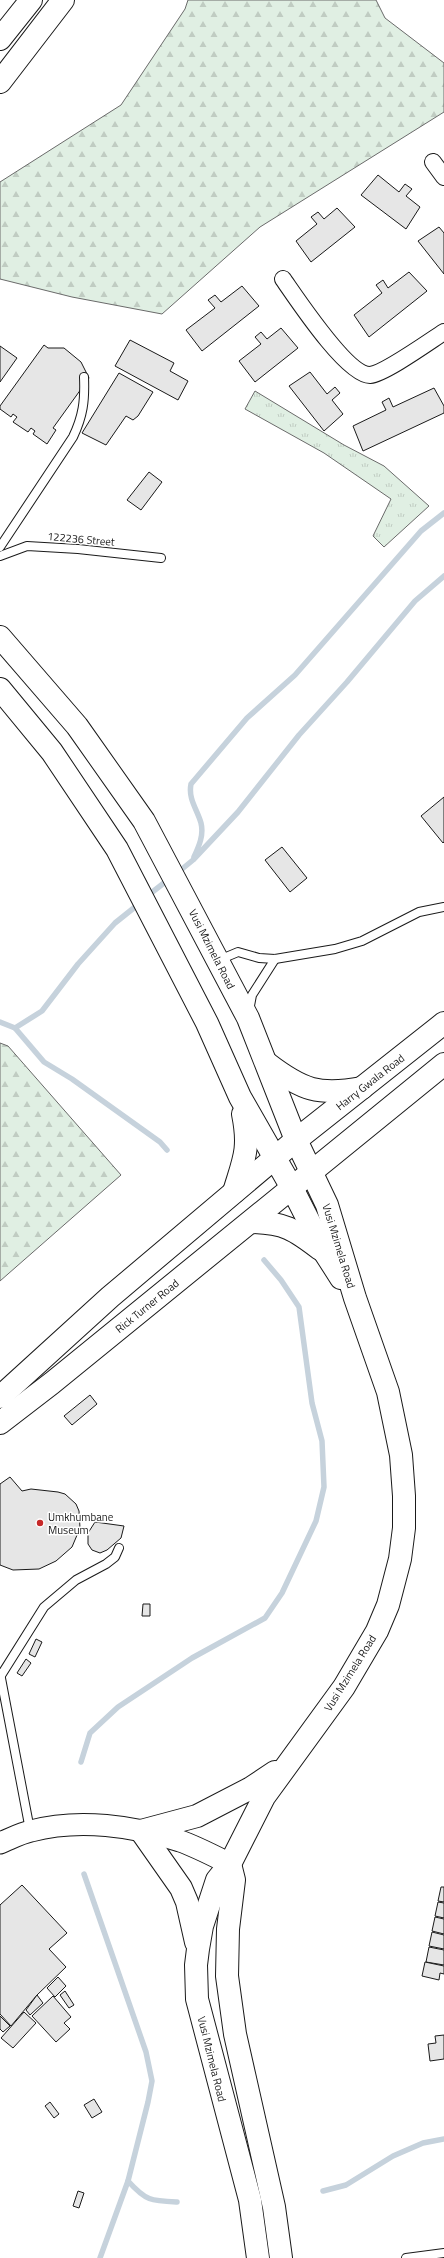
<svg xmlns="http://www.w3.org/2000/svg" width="444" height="2258" viewBox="0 0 444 2258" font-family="'Titillium Web',sans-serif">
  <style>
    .grass { fill: url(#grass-tufts); stroke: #6a6a6a }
    .forest { fill: url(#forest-firs); stroke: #6a6a6a }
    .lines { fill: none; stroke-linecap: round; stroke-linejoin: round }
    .stream { stroke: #c6d2dc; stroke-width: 5.5 }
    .building { fill: #e6e6e6; stroke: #1a1a1a }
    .service-casing { stroke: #1a1a1a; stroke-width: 10 }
    .minor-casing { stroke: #1a1a1a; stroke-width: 18 }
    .tertiary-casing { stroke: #1a1a1a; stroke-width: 23 }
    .secondary-casing { stroke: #1a1a1a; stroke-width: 24 }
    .service { stroke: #fff; stroke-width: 8 }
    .minor { stroke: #fff; stroke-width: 16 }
    .tertiary { stroke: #fff; stroke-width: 21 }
    .secondary { stroke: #fff; stroke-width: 22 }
    .poi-dot { fill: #c62828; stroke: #fff; stroke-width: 1.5 }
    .labels { text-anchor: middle; stroke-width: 3; stroke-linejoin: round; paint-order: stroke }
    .street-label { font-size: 11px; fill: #1a1a1a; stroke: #fff }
    .poi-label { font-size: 11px; fill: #1a1a1a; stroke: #fff; text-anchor: start }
  </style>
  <defs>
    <pattern id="grass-tufts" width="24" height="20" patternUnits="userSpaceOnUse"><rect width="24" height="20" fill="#e0efe3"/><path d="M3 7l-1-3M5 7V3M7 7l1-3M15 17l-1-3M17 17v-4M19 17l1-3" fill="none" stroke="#c0ccc2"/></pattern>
    <pattern id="forest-firs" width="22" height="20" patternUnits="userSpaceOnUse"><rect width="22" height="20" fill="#e0efe3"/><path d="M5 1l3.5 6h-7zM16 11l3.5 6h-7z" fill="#c0ccc2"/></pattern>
  </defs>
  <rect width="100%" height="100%" fill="#fff"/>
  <polygon class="grass" points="255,391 344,445 384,466 429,506 384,547 373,536 391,499 324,453 245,409"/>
  <g class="forest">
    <polygon points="188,0 376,0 385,18 444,63 444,112 260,227 162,314 72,297 0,279 0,182 121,105 185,9"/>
    <polygon points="0,1043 8,1046 121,1175 0,1281"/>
  </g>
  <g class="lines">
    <g class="stream">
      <path d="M 194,857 C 199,846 204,835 201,823 C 197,809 188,799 191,784 L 247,718 L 295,675 L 421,531 L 444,513"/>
      <polyline points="176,874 193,860 238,812 299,735 347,682 415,601 444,576"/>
      <polyline points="146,897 169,879"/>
      <polyline points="0,1022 15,1028 42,1011 78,964 115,923 140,903"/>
      <polyline points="15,1028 44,1062 72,1079 160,1142 167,1150"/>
      <polyline points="81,1762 90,1733 118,1707 192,1658 265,1618 282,1593 316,1521 324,1487 322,1441 312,1403 299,1307 281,1280 264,1260"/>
      <polyline points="84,1874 146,2052 152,2081 148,2102 128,2181 100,2258"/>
      <path d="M 128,2181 C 146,2201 151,2201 177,2202"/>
      <polyline points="323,2191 346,2185 393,2156 423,2143 444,2139"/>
    </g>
  </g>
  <g class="building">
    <polygon points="378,175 399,192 405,184 412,189 406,196 420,207 406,229 361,195"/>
    <polygon points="337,208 355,227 311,262 296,241 317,224 311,217 318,212 324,219"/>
    <polygon points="439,227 444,233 444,274 418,241"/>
    <polygon points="409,272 427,291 369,337 354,315 382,293 376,285 383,280 388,288"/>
    <polygon points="242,286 259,306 202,351 186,330 215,308 208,300 215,295 221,302"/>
    <polygon points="281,328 298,348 255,382 239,361 261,344 255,337 261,332 267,339"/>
    <polygon points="130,340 174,363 170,371 188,381 178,400 115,366"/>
    <polygon points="44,345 48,348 64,348 81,362 89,378 53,428 56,430 47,444 33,434 35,431 31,428 28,432 13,422 17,417 13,414 11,417 0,409 0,406"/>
    <polygon points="0,346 17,358 0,382"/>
    <polygon points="310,372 327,394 335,387 340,393 332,400 343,414 324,431 289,386"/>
    <polygon points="119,373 153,392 138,416 133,420 126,416 106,445 82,433"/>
    <polygon points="434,388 444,406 444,413 363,451 353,426 386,410 382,402 389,398 393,407"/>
    <polygon points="149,472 162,482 141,510 127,500"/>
    <polygon points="444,797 444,842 443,843 421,816"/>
    <polygon points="282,847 307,878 290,892 265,860"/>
    <polygon points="90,1395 97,1404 72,1425 64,1416"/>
    <polygon points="10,1477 22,1491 31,1489 58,1492 65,1494 76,1504 79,1511 80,1528 72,1547 56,1561 39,1569 13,1570 0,1565 0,1484"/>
    <polygon points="95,1522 124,1526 121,1538 107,1550 100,1553 92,1550 88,1544 88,1533"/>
    <polygon points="143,1604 150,1604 150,1616 142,1616"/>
    <polygon points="36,1639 42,1642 35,1657 29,1654"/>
    <polygon points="26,1659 31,1663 22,1676 17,1673"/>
    <polygon points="22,1885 67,1933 49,1949 66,1967 37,1995 11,2026 0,2014 0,1905"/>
    <polygon points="441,1887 444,1887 444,1902 438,1901"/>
    <polygon points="438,1902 444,1903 444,1918 435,1916"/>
    <polygon points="435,1917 444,1919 444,1934 432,1931"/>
    <polygon points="432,1932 444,1935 444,1949 429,1946"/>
    <polygon points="429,1947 444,1950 444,1965 426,1962"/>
    <polygon points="425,1962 444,1966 444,1974 440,1973 439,1980 422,1976"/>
    <polygon points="58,1977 66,1986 55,1997 47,1988"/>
    <polygon points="65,1991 74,2005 69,2008 60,1995"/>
    <polygon points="37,1995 43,2003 30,2015 26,2010"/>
    <polygon points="53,1996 71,2017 64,2023 70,2029 56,2042 32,2016"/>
    <polygon points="24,2012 36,2023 13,2048 1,2038"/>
    <polygon points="0,2016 10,2026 3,2032 0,2029"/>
    <polygon points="444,2035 444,2059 430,2061 428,2044 436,2043 435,2036"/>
    <polygon points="94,2099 102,2112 92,2118 84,2105"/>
    <polygon points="50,2102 59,2114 54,2118 45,2106"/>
    <polygon points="78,2191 84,2193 79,2208 73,2206"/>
  </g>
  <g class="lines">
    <g class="service-casing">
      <g id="service">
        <path d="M 0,547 L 73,437 C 83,416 85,401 84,377"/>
        <polyline points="0,556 27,546 78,549 161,558"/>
        <polyline points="219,960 238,952 259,958 275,959 335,949 362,941 419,912 444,907"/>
        <polyline points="249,1011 252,995 275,959"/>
        <polyline points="0,1673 30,1830"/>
        <polyline points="0,1677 44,1607 76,1580 106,1564 115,1557 119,1548"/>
        <polyline points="406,2258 444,2253"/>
      </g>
    </g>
    <g class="minor-casing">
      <g id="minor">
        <polyline points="433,162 444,177"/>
        <path d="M 283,279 C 297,299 347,375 370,375 C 384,374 430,341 444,332"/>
      </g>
    </g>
    <g class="tertiary-casing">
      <path id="tertiary" d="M 0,1843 C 10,1839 21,1833 31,1831 C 79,1818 134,1826 180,1841 C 197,1847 214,1856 230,1864"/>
    </g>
    <g class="secondary-casing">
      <g id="secondary">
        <polyline points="0,39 31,0"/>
        <polyline points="0,82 63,0"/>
        <polyline points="0,637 77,726 144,821 248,1018 296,1140 327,1205 355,1298 388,1392 401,1455 404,1496 404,1528 400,1559 388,1605 377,1631 344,1687 264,1797 230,1864 217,1880 202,1926 198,1949 196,1965 197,1999 250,2200 258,2258"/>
        <polyline points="0,689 52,752 117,849 207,1023 240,1097 292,1188 325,1253 341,1278"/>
        <path d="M 268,1064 C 302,1090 319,1096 362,1088"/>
        <path d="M 234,1192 C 244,1159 250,1149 243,1114"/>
        <path d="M 251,1222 C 285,1223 294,1229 320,1249"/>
        <polyline points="0,1397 110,1297 296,1140 444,1023"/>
        <polyline points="0,1423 52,1383 444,1064"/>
        <polyline points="230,1864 234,1880 228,1929 227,1976 235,2034 274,2207 281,2258"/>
        <polyline points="196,1942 187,1902 181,1888 141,1831 197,1816 251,1788 275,1772"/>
      </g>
    </g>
    <use href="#service" class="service"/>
    <use href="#minor" class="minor"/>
    <use href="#tertiary" class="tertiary"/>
    <use href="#secondary" class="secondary"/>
  </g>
  <circle class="poi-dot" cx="40" cy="1523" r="4"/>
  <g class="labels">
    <g class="street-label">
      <text transform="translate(81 539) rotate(5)" y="4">122236 Street</text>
      <text transform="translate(212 949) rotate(63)" y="4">Vusi Mzimela Road</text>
      <text transform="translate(370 1082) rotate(-38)" y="4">Harry Gwala Road</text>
      <text transform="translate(339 1246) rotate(73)" y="4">Vusi Mzimela Road</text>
      <text transform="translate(147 1306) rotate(-39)" y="4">Rick Turner Road</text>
      <text transform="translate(350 1673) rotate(-58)" y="4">Vusi Mzimela Road</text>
      <text transform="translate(212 2059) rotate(76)" y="4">Vusi Mzimela Road</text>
    </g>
    <g class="poi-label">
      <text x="48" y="1521">Umkhumbane<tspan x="48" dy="13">Museum</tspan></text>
    </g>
  </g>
</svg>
